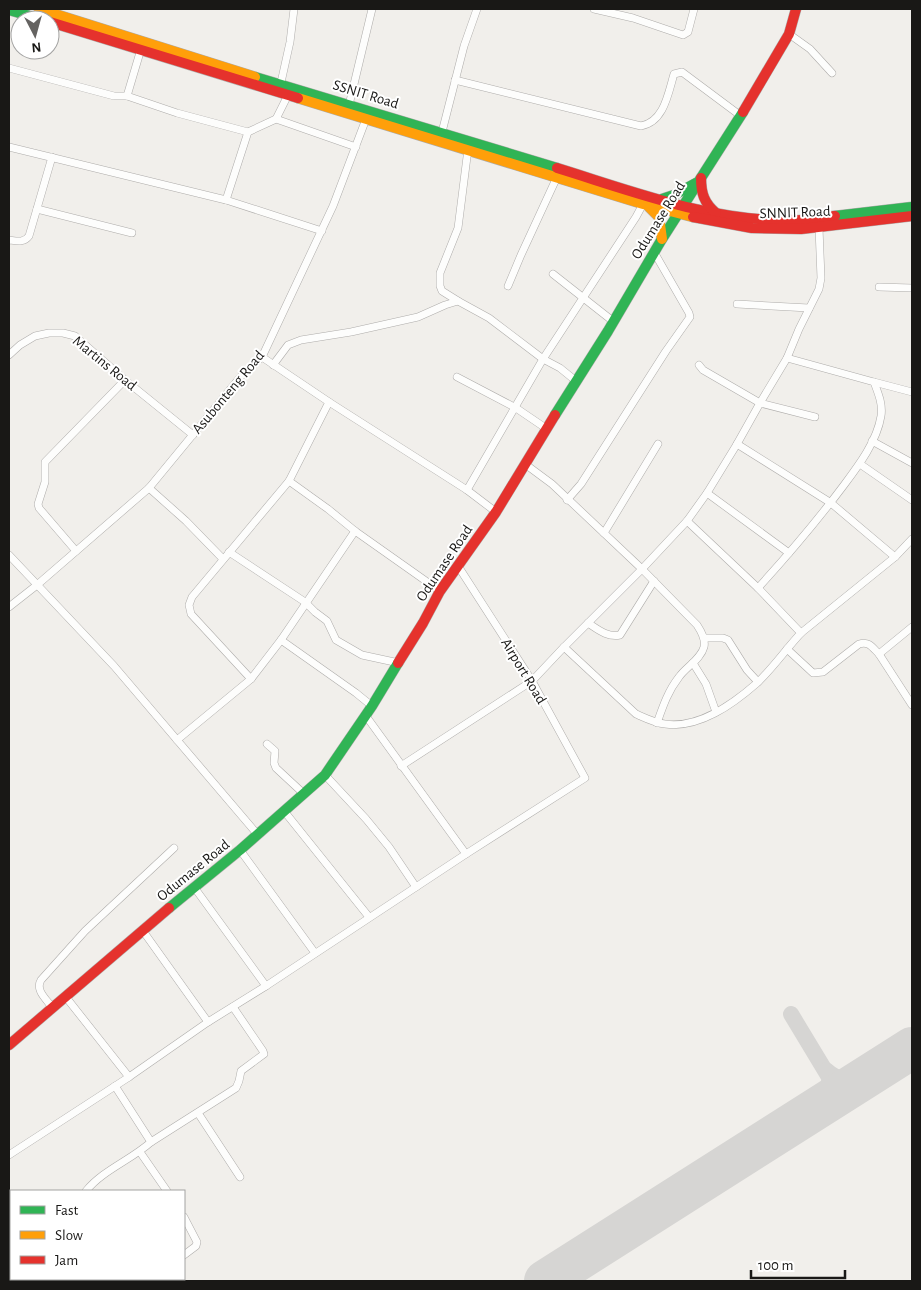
<svg xmlns="http://www.w3.org/2000/svg" width="921" height="1290" viewBox="0 0 921 1290" font-family="'Alegreya Sans',sans-serif">
  <style>
    .lines { fill: none; stroke-linecap: round; stroke-linejoin: round }
    .taxiway { stroke: #d6d5d3; stroke-width: 16 }
    .runway { stroke: #d6d5d3; stroke-width: 42 }
    .street-casing { stroke: #aeacaa; stroke-width: 8 }
    .fast-casing { stroke: #aeacaa; stroke-width: 11 }
    .slow-casing { stroke: #aeacaa; stroke-width: 11 }
    .jam-casing { stroke: #aeacaa; stroke-width: 11 }
    .street { stroke: #fdfdfc; stroke-width: 7 }
    .fast { stroke: #30b455; stroke-width: 10 }
    .slow { stroke: #ff9f0a; stroke-width: 10 }
    .jam { stroke: #e5322d; stroke-width: 10 }
    .labels { text-anchor: middle; stroke-width: 4; stroke-linejoin: round; paint-order: stroke }
    .street-label { font-size: 15px; fill: #191816; stroke: #fff }
  </style>
  <rect width="100%" height="100%" fill="#f1efeb"/>
  <g class="lines">
    <g class="taxiway">
      <path d="M 791,1014 L 829,1077 C 830,1089 825,1098 819,1108"/>
      <path d="M 826,1070 C 838,1081 849,1081 864,1079"/>
    </g>
    <polyline class="runway" points="545,1281 912,1048"/>
    <g class="street-casing">
      <g id="street">
        <polyline points="594,9 633,18 683,35 688,32 694,9"/>
        <polyline points="789,34 810,49 832,73"/>
        <polyline points="9,68 114,96 127,96 141,49"/>
        <path d="M 455,80 L 641,126 C 664,122 668,94 674,74 L 682,72 L 741,116"/>
        <polyline points="280,87 290,42 294,9"/>
        <polyline points="127,96 177,113 248,132"/>
        <polyline points="349,105 372,9"/>
        <polyline points="276,119 356,147"/>
        <polyline points="442,132 464,46 477,9"/>
        <polyline points="9,147 226,200 322,231"/>
        <polyline points="226,200 248,132 276,119 288,95"/>
        <polyline points="37,209 132,233"/>
        <path d="M 9,240 C 17,241 24,243 29,236 L 52,157"/>
        <polyline points="553,274 614,322"/>
        <polyline points="508,286 521,255 557,177"/>
        <polyline points="879,287 912,288"/>
        <polyline points="458,301 442,291 440,286 440,273 458,228 468,149"/>
        <polyline points="737,304 809,308"/>
        <polyline points="9,355 20,345 35,336 49,333 63,333 75,336 125,380 193,435"/>
        <polyline points="262,357 329,402 289,481 328,509 355,531 440,591"/>
        <polyline points="273,365 288,345 301,340 351,332 418,317 445,305 458,301 489,318 543,359 560,368 576,381"/>
        <polyline points="699,365 703,370 760,403 815,417"/>
        <polyline points="457,377 516,408 547,429"/>
        <polyline points="874,382 912,392"/>
        <polyline points="329,402 467,490 496,512"/>
        <polyline points="872,441 912,463"/>
        <polyline points="737,444 831,503 895,557"/>
        <polyline points="525,464 552,484 642,569 687,521 707,493 737,444 760,403 787,358 799,329 819,289 821,278 819,228"/>
        <polyline points="860,464 912,500"/>
        <polyline points="149,488 186,521 223,559"/>
        <polyline points="467,490 543,359 636,217 643,204"/>
        <polyline points="707,493 789,553"/>
        <polyline points="567,500 581,484 666,351 690,317 689,313 654,252"/>
        <polyline points="604,533 658,444"/>
        <polyline points="76,551 39,508 38,504 45,482 45,462 125,380"/>
        <polyline points="229,552 305,602 315,612 327,621 336,640 362,655 399,663"/>
        <polyline points="9,555 114,666 258,835"/>
        <path d="M 758,588 C 788,555 817,521 844,485 C 859,465 877,441 881,416 C 883,404 878,393 874,382 L 787,358"/>
        <polyline points="9,607 37,585 149,488 242,375 262,357 333,206 366,119"/>
        <path d="M 588,623 C 597,629 608,638 620,635 L 654,581"/>
        <polyline points="801,633 895,557 912,539"/>
        <polyline points="704,638 723,638 728,640 747,670 758,682"/>
        <polyline points="281,640 356,693 372,706"/>
        <path d="M 564,647 L 636,714 C 645,718 655,723 665,724 C 699,729 733,704 757,683 C 773,668 786,649 801,633 L 758,588 L 687,521"/>
        <path d="M 787,649 L 813,673 L 823,672 L 859,644 C 869,641 872,647 879,654 L 912,627"/>
        <polyline points="879,654 912,705"/>
        <polyline points="693,663 706,684 716,712"/>
        <polyline points="251,679 191,614 189,605 192,597 289,481"/>
        <polyline points="366,716 466,854"/>
        <polyline points="177,740 251,679 281,640 355,531"/>
        <polyline points="267,744 275,751 274,763 276,768 304,794"/>
        <path d="M 401,766 L 532,681 L 564,647 L 642,569 L 697,625 C 701,631 706,639 704,647 C 701,659 686,667 679,677 C 668,691 663,706 657,723"/>
        <polyline points="325,775 366,819 389,847 416,887"/>
        <polyline points="284,811 369,917"/>
        <polyline points="240,850 315,953"/>
        <polyline points="194,887 266,986"/>
        <polyline points="143,931 208,1022"/>
        <polyline points="65,996 129,1077"/>
        <path d="M 52,1007 C 46,999 35,990 41,980 L 85,931 L 174,848"/>
        <polyline points="198,1113 240,1177"/>
        <polyline points="151,1142 236,1088 239,1081 241,1071 264,1054 263,1051 233,1007"/>
        <polyline points="140,1152 167,1191"/>
        <polyline points="9,1155 129,1077 208,1022 266,986 466,854 585,778 532,681 458,566"/>
        <path d="M 86,1191 C 103,1170 131,1160 151,1142 L 115,1086"/>
        <polyline points="9,1205 11,1212"/>
        <polyline points="184,1217 197,1242 196,1246 184,1255"/>
        <polyline points="9,1230 11,1228"/>
        <polyline points="59,1281 63,1279"/>
        <polyline points="144,1281 147,1279"/>
      </g>
    </g>
    <g class="fast-casing">
      <g id="fast">
        <polyline points="9,10 44,20"/>
        <polyline points="255,77 557,168"/>
        <polyline points="662,199 674,195 696,183"/>
        <polyline points="835,216 912,207"/>
        <polyline points="555,415 608,331 662,239 743,112"/>
        <polyline points="169,908 240,850 325,775 372,706 398,663"/>
      </g>
    </g>
    <g class="slow-casing">
      <g id="slow">
        <polyline points="39,9 255,77"/>
        <polyline points="298,98 643,204 693,217"/>
        <polyline points="649,207 659,217 662,239"/>
      </g>
    </g>
    <g class="jam-casing">
      <g id="jam">
        <polyline points="50,22 298,98"/>
        <polyline points="743,112 789,34 796,9"/>
        <path d="M 557,168 C 635,192 717,224 800,220 C 812,219 823,217 835,216"/>
        <path d="M 701,178 C 701,193 704,203 716,213"/>
        <polyline points="693,217 752,228 801,229 912,216"/>
        <polyline points="398,663 423,623 440,591 496,512 555,415"/>
        <polyline points="9,1045 169,908"/>
      </g>
    </g>
    <use href="#street" class="street"/>
    <use href="#fast" class="fast"/>
    <use href="#slow" class="slow"/>
    <use href="#jam" class="jam"/>
  </g>
  <g class="labels">
    <g class="street-label">
      <text transform="translate(366 94) rotate(17)" y="5">SSNIT Road</text>
      <text transform="translate(795 212) rotate(-2)" y="5">SNNIT Road</text>
      <text transform="translate(658 220) rotate(-58)" y="5">Odumase Road</text>
      <text transform="translate(105 363) rotate(39)" y="5">Martins Road</text>
      <text transform="translate(228 392) rotate(-50)" y="5">Asubonteng Road</text>
      <text transform="translate(444 563) rotate(-56)" y="5">Odumase Road</text>
      <text transform="translate(524 671) rotate(59)" y="5">Airport Road</text>
      <text transform="translate(193 870) rotate(-39)" y="5">Odumase Road</text>
    </g>
  </g>
  <rect width="921" height="1290" fill="none" stroke="#191816" stroke-width="20"/>
  <rect x="10" y="1190" width="175" height="90" fill="#ffffff" stroke="#a3a3a2"/>
  <rect x="20" y="1206" width="25" height="8" fill="#30b455" stroke="#a3a3a2"/>
  <text x="55" y="1215" font-size="15" fill="#191816">Fast</text>
  <rect x="20" y="1231" width="25" height="8" fill="#ff9f0a" stroke="#a3a3a2"/>
  <text x="55" y="1240" font-size="15" fill="#191816">Slow</text>
  <rect x="20" y="1256" width="25" height="8" fill="#e5322d" stroke="#a3a3a2"/>
  <text x="55" y="1265" font-size="15" fill="#191816">Jam</text>
  <g transform="translate(35 35) rotate(174)"><circle r="24" fill="#ffffff" stroke="#a3a3a2"/>
  <path d="M0-4L9 19L0 12L-9 19Z" fill="#656361"/>
  <text y="-8" font-size="14" font-weight="bold" text-anchor="middle" fill="#191816">N</text>
  </g>
  <path d="M751 1270v8h94v-8" fill="none" stroke="#191816" stroke-width="2.5"/>
  <text x="758" y="1270" font-size="15" fill="#191816" stroke="#ffffff" stroke-width="4" paint-order="stroke">100 m</text>
</svg>
